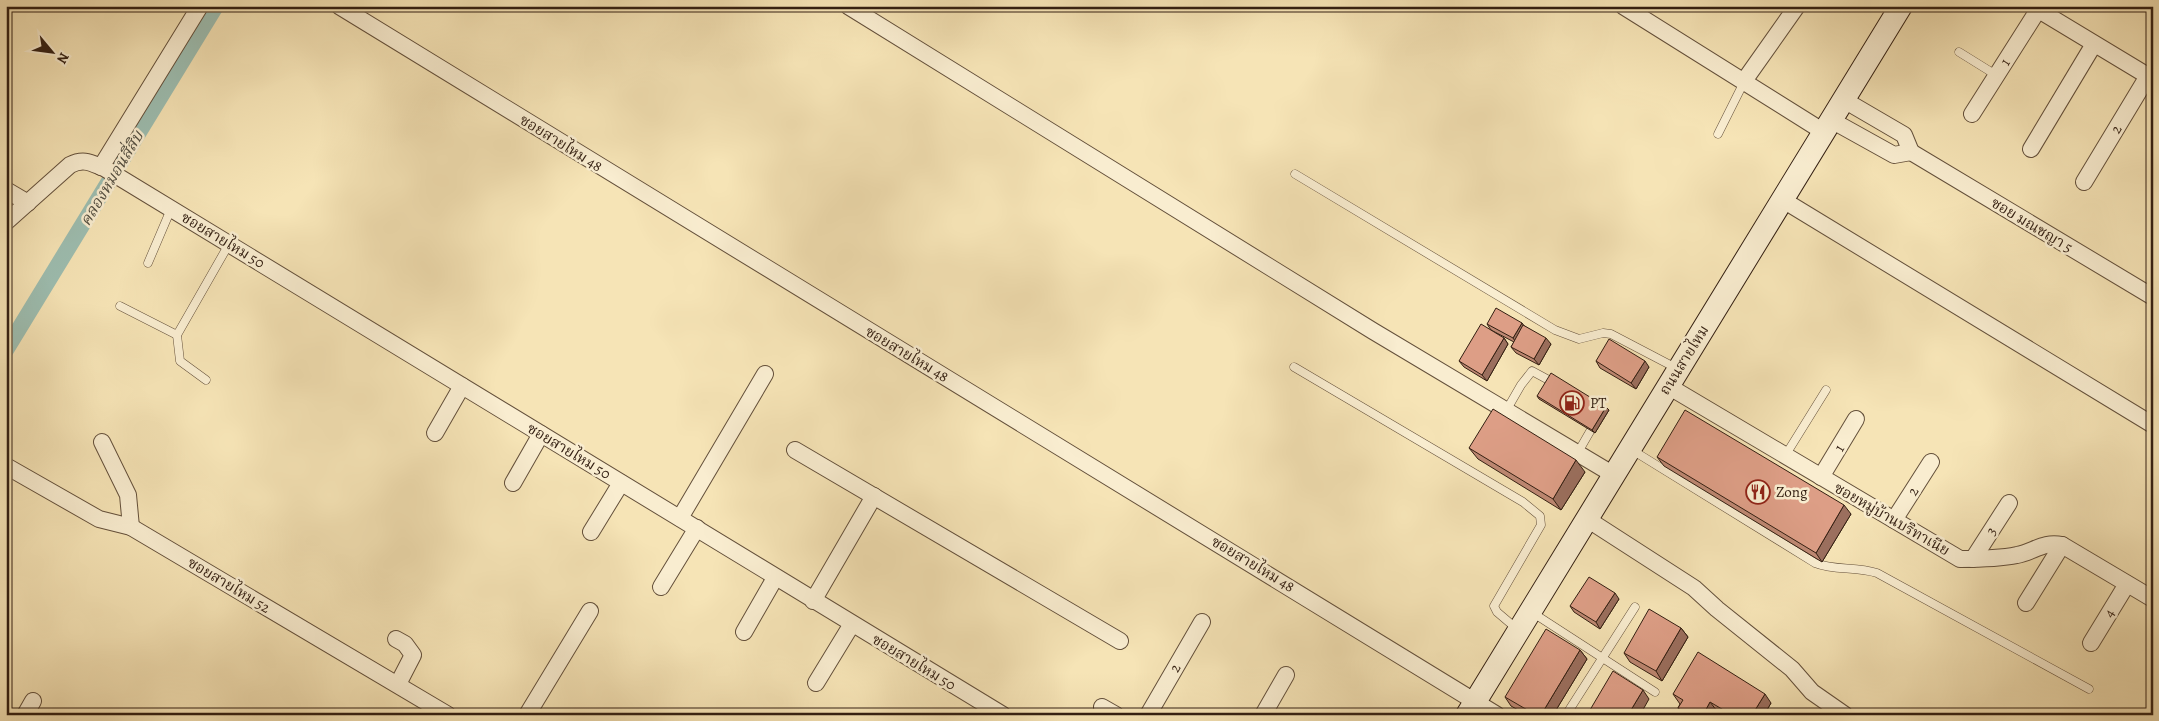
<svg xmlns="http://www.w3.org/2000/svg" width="2159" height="721" viewBox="0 0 2159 721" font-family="Alegreya,'Noto Serif Thai',serif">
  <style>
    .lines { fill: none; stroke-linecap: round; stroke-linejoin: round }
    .canal { stroke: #9dbeb1; stroke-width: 16 }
    .lane-casing { stroke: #64503b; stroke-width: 9 }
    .street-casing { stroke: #64503b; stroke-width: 18 }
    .secondary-casing { stroke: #331f12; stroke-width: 24 }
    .lane { stroke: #f9edd0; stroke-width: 8 }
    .street { stroke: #f9edd0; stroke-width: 16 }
    .secondary { stroke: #f9edd0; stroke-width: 22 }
    .wall { fill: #be8873; stroke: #331f12 }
    .shaded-wall { fill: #9b6f5e; stroke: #331f12 }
    .building { fill: #dd9e86; stroke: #331f12 }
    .labels { text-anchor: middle; stroke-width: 5; stroke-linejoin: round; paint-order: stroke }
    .street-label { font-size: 15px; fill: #331f12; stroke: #f9edd0 }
    .poi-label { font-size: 15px; fill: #331f12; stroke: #f9edd0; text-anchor: start }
    .water-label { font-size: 16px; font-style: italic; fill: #534f42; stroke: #f9edd0 }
  </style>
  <rect width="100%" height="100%" fill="#f6e4b6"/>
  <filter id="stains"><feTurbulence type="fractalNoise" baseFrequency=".004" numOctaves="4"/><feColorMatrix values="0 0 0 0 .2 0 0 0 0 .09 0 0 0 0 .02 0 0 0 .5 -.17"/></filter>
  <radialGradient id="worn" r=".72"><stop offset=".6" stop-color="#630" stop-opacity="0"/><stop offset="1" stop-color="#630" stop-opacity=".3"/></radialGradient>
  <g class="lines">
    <polyline class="canal" points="6,350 216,6"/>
    <g class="lane-casing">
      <g id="lane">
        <polyline points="1959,52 1996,75"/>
        <polyline points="1718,134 1744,82"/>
        <polyline points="1295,174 1555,330 1579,339 1603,333 1611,334 1676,368"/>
        <polyline points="148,263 171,209"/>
        <polyline points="120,306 177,335 229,244"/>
        <polyline points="177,335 180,361 206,380"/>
        <polyline points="1294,367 1523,502 1540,516 1541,525 1494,606 1497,612 1517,629"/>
        <polyline points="1506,411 1521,385 1532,371 1556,384"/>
        <path d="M 1632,450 L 1815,563 C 1835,571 1856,566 1877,573 L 2089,689"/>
        <polyline points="1577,454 1596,421"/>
        <polyline points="1785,456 1826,390"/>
        <polyline points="1533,613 1655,692"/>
        <polyline points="1566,715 1635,607"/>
      </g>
    </g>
    <g class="street-casing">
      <g id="street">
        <polyline points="339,6 1497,715"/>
        <polyline points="848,6 1373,331 1614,475"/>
        <polyline points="1623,6 1824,132"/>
        <polyline points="2032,6 2153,79"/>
        <polyline points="1744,81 1797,6"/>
        <polyline points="1844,100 1904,135 1911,152"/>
        <polyline points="1972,114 2038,10"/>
        <polyline points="1831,120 1894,155 1911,152"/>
        <polyline points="2031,149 2094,44"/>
        <polyline points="1911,152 2153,297"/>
        <polyline points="101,167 200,6"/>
        <polyline points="2084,182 2148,76"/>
        <polyline points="6,190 28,203"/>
        <polyline points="1783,200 2153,425"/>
        <path d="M 6,222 L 70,165 C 84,158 91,163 104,168 L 1003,715"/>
        <path d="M 1668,386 L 1960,559 C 1979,559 1998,559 2017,555 C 2034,552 2043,541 2062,545 L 2153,599"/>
        <polyline points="435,433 462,386"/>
        <polyline points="102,442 128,495 131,527"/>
        <polyline points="795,450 1120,641"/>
        <polyline points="6,466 99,519 131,527 448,715"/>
        <polyline points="1821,477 1856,419"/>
        <polyline points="513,483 541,434"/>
        <polyline points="680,518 765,374"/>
        <polyline points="1587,519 1694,588 1717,609 1792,669 1812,692 1845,715"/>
        <polyline points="1894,520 1931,462"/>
        <polyline points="591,532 621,483"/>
        <polyline points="1973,559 2009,503"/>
        <polyline points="661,587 697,528"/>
        <polyline points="813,601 874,496"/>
        <polyline points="2026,603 2062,545"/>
        <polyline points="744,632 775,578"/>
        <polyline points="396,639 405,644 413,655 398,684"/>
        <polyline points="2091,643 2127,584"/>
        <polyline points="816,683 852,624"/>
        <polyline points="1102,707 1116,715"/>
        <polyline points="25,715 33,701"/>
        <polyline points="527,715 590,611"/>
        <polyline points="1148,715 1202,622"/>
        <polyline points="1263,715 1286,675"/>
      </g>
    </g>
    <g class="secondary-casing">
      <polyline id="secondary" points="1467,715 1901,6"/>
    </g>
    <use href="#lane" class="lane"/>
    <use href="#street" class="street"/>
    <use href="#secondary" class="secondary"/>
  </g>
  <g class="wall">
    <polygon points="1522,323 1523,325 1551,344 1539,365 1516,353 1511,347 1514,342 1491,330 1487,324"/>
    <polygon points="1504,338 1508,344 1487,381 1464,367 1459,361"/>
    <polygon points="1596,361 1649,367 1636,389 1600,368"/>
    <polygon points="1537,396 1609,410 1595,433 1539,399"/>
    <polygon points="1469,448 1585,472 1561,510 1478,459"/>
    <polygon points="1657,457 1851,514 1822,562 1664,466"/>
    <polygon points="1619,599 1600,629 1574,612 1570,606"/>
    <polygon points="1681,628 1688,637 1662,681 1630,662 1624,653"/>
    <polygon points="1580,650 1587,659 1553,715 1527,715 1511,706 1505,697"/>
    <polygon points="1673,694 1771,703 1764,715 1723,715 1717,711 1715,715 1682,715 1678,708 1680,704"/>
  </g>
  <g class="shaded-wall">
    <polygon points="1522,323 1526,329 1517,344 1513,338"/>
    <polygon points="1504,338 1508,344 1487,381 1482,375"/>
    <polygon points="1546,338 1551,344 1539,365 1534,359"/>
    <polygon points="1645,361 1649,367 1636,389 1631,383"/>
    <polygon points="1606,407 1609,410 1595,433 1592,430"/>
    <polygon points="1576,460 1585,472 1561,510 1553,499"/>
    <polygon points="1844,505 1851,514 1822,562 1816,553"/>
    <polygon points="1615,593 1619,599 1600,629 1596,622"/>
    <polygon points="1681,628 1688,637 1662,681 1656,671"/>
    <polygon points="1580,650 1587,659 1553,715 1541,715"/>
    <polygon points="1643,690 1649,699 1640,715 1628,715"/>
    <polygon points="1765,694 1771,703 1764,715 1752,715"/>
    <polygon points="1710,702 1717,711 1715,715 1703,715"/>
  </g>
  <g class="building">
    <polygon points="1496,308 1522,323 1513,338 1487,324"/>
    <polygon points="1481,324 1504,338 1482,375 1459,361"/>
    <polygon points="1523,325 1546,338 1534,359 1511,347"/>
    <polygon points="1609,339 1645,361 1631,383 1596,361"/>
    <polygon points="1551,373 1606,407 1592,430 1537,396"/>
    <polygon points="1493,409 1576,460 1553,499 1469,448"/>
    <polygon points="1685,410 1844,505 1816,553 1657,457"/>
    <polygon points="1589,577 1615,593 1596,622 1570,606"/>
    <polygon points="1649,609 1681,628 1656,671 1624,653"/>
    <polygon points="1546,629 1580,650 1541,715 1536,715 1505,697"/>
    <polygon points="1698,652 1765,694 1752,715 1732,715 1710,702 1703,715 1688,715 1678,708 1683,700 1673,694"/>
    <polygon points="1613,671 1643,690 1628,715 1587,715"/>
  </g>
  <defs>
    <g id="fuel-ring" transform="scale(1.25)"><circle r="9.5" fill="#f9edd0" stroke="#8f2418" stroke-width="1.5"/><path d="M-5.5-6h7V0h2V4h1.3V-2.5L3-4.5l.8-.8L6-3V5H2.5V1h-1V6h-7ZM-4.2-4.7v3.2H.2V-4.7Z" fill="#8f2418"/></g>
    <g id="restaurant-ring" transform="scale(1.25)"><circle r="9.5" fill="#f9edd0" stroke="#8f2418" stroke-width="1.5"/><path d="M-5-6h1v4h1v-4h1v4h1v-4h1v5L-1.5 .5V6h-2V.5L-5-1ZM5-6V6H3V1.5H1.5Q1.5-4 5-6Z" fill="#8f2418"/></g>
  </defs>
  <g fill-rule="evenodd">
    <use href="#fuel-ring" x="1572" y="403"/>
    <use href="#restaurant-ring" x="1758" y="492"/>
  </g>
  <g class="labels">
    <g class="street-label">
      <text transform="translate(2005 62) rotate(-57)" y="5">1</text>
      <text transform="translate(2116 129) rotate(-59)" y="5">2</text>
      <text transform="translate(561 143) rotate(32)" y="5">ซอยสายไหม 48</text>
      <text transform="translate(2032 225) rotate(31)" y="5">ซอย มณชญา 5</text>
      <text transform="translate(223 240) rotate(31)" y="5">ซอยสายไหม 50</text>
      <text transform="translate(907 354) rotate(31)" y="5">ซอยสายไหม 48</text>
      <text transform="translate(1684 360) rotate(-58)" y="5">ถนนสายไหม</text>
      <text transform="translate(1839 448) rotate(-59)" y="5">1</text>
      <text transform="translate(569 451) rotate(31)" y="5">ซอยสายไหม 50</text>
      <text transform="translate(1913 491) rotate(-58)" y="5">2</text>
      <text transform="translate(1892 519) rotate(30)" y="5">ซอยหมู่บ้านบริทาเนีย</text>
      <text transform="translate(1991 531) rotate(-57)" y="5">3</text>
      <text transform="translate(1253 564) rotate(31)" y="5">ซอยสายไหม 48</text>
      <text transform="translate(229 585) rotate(31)" y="5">ซอยสายไหม 52</text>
      <text transform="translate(2109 613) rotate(-59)" y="5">4</text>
      <text transform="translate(914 662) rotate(31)" y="5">ซอยสายไหม 50</text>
      <text transform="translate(1175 668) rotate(-60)" y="5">2</text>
    </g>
    <g class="poi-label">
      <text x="1590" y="408">PT</text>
      <text x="1776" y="497">Zong</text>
    </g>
    <g class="water-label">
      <text transform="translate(111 178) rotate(-59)" y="6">คลองหมอนสี่สิบ</text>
    </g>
  </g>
  <rect width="2159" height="721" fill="none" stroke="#f6e4b6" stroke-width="25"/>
  <rect x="8" y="8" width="2144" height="706" fill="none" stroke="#331f12" stroke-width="2.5"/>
  <rect x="12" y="12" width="2134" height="696" fill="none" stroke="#331f12"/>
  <g transform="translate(52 52) rotate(119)" stroke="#f9edd0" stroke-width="4" paint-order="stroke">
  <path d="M0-4L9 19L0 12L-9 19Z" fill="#331f12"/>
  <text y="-8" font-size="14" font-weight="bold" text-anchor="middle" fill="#331f12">N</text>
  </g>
  <rect width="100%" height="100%" filter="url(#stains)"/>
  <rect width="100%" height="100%" fill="url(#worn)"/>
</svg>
